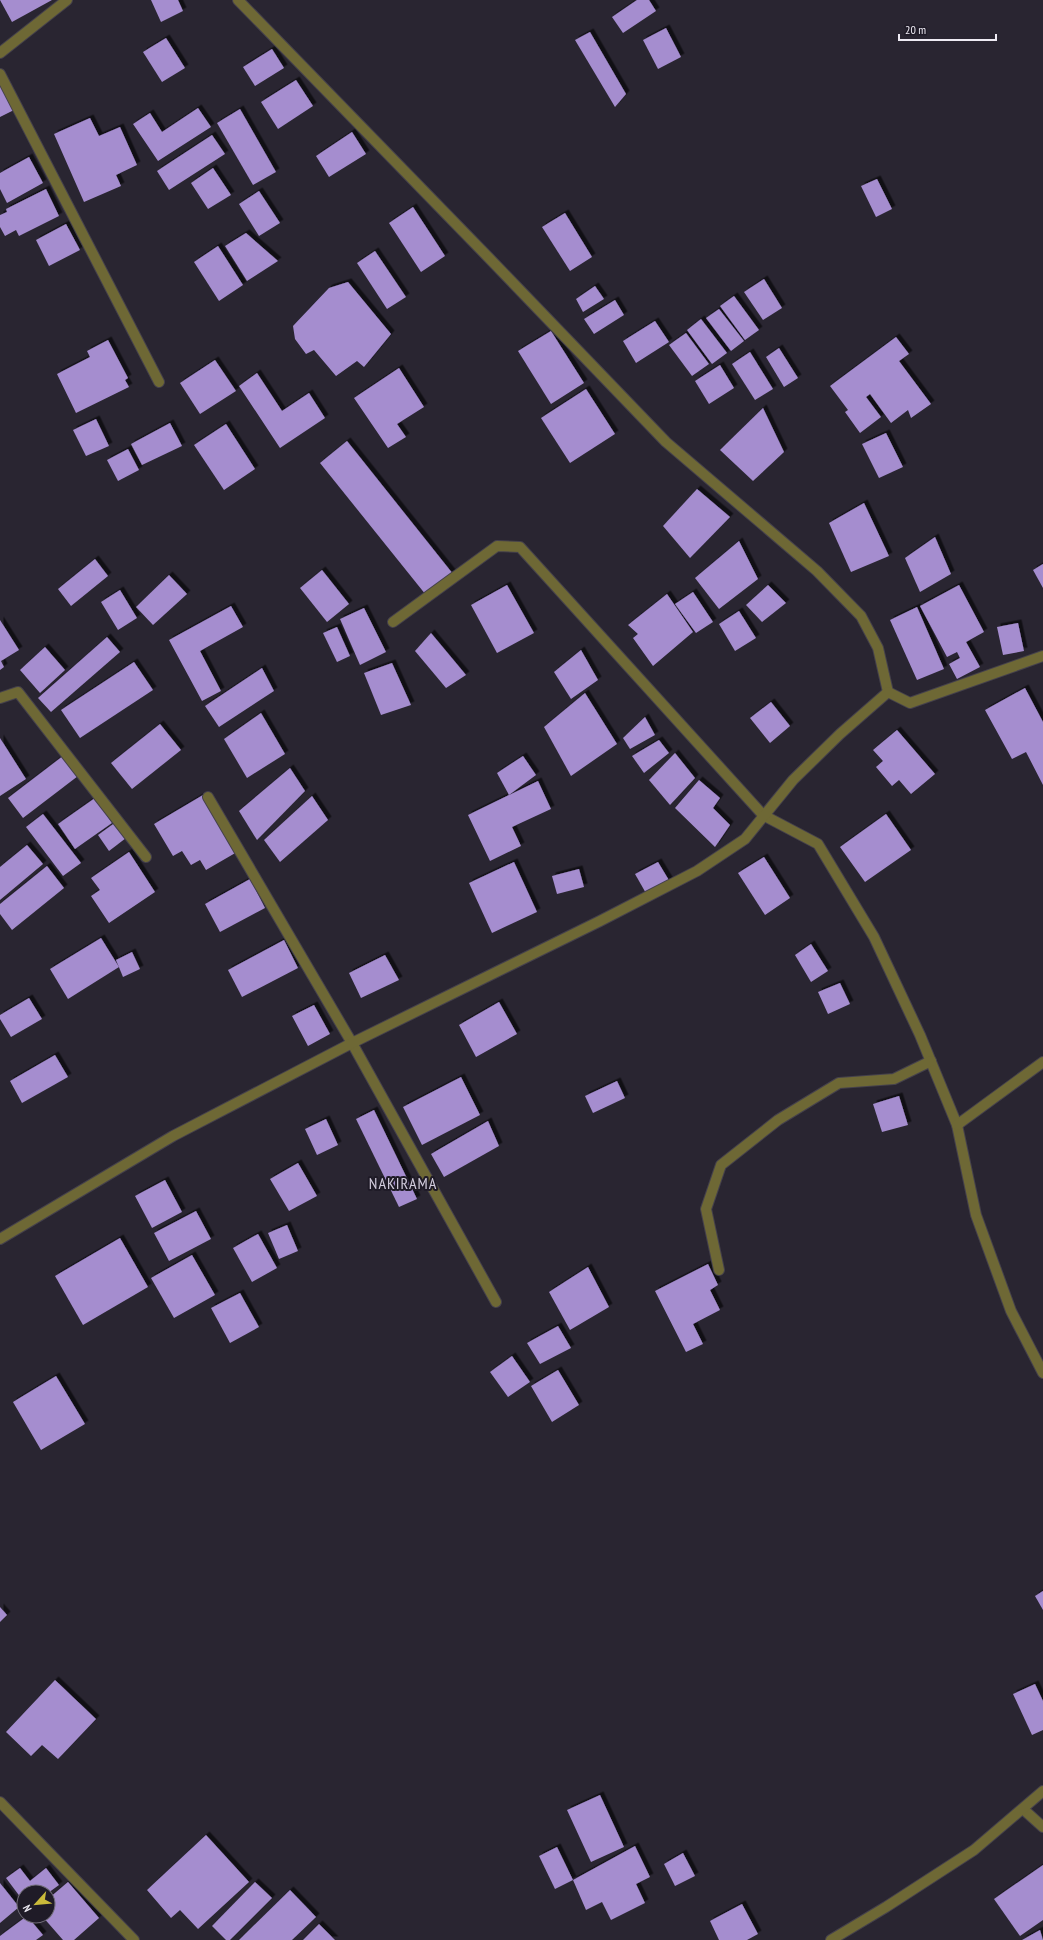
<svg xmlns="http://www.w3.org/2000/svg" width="1043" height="1940" viewBox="0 0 1043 1940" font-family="'PT Sans Narrow',sans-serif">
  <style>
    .building { fill: #a58dcf; filter: url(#shadow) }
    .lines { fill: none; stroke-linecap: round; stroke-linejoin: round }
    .minor-casing { stroke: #45414c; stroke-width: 12 }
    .minor { stroke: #6e6835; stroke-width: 10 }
    .labels { text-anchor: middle; stroke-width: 4; stroke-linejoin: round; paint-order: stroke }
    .quarter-label { font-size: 16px; letter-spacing: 1px; fill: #d2ccdd; stroke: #1f1b27 }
  </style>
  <defs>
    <filter id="shadow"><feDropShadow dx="3.5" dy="-3.5" stdDeviation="0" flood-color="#0009"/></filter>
  </defs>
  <rect width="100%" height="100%" fill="#292531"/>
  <g class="building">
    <polygon points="0,0 52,0 12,22"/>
    <polygon points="151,0 178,0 183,11 161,22"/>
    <polygon points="637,0 649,0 656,11 623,33 612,17"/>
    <polygon points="666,28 681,57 658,69 643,40"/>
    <polygon points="590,32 626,94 615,107 575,40"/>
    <polygon points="166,38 185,68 162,82 143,52"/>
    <polygon points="272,49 284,68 255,86 243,67"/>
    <polygon points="296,80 313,106 278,129 261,102"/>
    <polygon points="0,82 14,110 0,117"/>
    <polygon points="198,108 211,127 158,161 133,124 150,113 162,132"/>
    <polygon points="240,109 276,172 253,185 217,123"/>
    <polygon points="90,118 99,136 120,127 137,165 116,175 121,186 84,202 54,134"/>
    <polygon points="352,132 366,154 329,177 316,156"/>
    <polygon points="212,135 225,154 169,190 157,171"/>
    <polygon points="29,157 43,183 7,203 0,189 0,173"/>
    <polygon points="213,168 231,195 208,209 191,183"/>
    <polygon points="877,179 892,209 876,217 861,186"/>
    <polygon points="46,189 59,216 19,236 16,230 5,236 0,227 0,215 7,212 6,209"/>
    <polygon points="259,191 280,223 259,236 239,204"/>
    <polygon points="413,207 445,256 421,272 389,223"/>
    <polygon points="565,213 592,257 570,271 542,227"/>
    <polygon points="66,224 80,250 49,266 36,240"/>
    <polygon points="246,233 278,261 247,281 225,246"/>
    <polygon points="218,246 243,285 219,301 194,262"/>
    <polygon points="375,251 406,297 387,309 357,263"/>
    <polygon points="764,279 782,308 763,320 744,292"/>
    <polygon points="348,282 391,334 364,367 357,361 336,376 314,350 306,354 295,339 293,326 329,288"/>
    <polygon points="595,286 604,299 583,312 576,299"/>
    <polygon points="734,296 759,330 745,340 720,306"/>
    <polygon points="615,300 624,315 594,334 584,319"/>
    <polygon points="719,309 744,341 731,351 706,318"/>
    <polygon points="701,319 727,353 712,364 687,330"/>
    <polygon points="655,321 669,342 636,363 623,341"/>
    <polygon points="551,331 584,383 551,404 518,351"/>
    <polygon points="686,333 709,364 692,376 669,345"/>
    <polygon points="896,337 909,354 899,361 931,404 911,418 908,410 891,423 870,394 866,397 881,417 860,433 845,412 848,410 830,386"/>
    <polygon points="108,340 128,378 125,380 129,387 76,413 57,374 90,357 87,351"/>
    <polygon points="779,348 798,378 784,387 766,357"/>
    <polygon points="750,352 773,389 755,400 732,364"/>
    <polygon points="215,360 236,391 200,414 180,383"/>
    <polygon points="720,365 734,388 709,404 695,381"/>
    <polygon points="399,368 424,407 397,424 406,437 388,448 354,398"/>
    <polygon points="257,373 282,411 309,393 325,418 280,448 239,386"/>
    <polygon points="586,389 615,434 570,463 541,418"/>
    <polygon points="763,408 784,452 753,481 720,450"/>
    <polygon points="96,419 109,446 86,456 73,430"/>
    <polygon points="170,423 182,446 142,465 131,444"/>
    <polygon points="226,424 255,469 224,490 194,445"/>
    <polygon points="886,433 903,467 879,478 862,444"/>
    <polygon points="347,441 457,579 430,600 320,463"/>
    <polygon points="128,449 139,470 118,481 107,460"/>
    <polygon points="697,489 730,517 690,558 663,526"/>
    <polygon points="864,503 889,556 851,572 829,523"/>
    <polygon points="935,537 951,574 920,592 905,558"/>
    <polygon points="739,541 758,579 719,609 695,578"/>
    <polygon points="95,559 108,576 71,606 58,589"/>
    <polygon points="1043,564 1043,588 1033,570"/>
    <polygon points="322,570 349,604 327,622 300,588"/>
    <polygon points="169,575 187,594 153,625 136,607"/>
    <polygon points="507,585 534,633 497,653 471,605"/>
    <polygon points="768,585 786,603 762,622 746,605"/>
    <polygon points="959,585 984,632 966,642 980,667 957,679 949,664 960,658 957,652 947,657 920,606"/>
    <polygon points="120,590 137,618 118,630 101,602"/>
    <polygon points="693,592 713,622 696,633 675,604"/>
    <polygon points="667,594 693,632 653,666 633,638 638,634 628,625"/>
    <polygon points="231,606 243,627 200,651 221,691 202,701 169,640"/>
    <polygon points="917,607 944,669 917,680 890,620"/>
    <polygon points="364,608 386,652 360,665 340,619"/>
    <polygon points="739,611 756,638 735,651 719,624"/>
    <polygon points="0,620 19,650 1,661 4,667 0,670"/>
    <polygon points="1018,623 1024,651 1003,655 997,627"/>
    <polygon points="337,627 350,656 337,662 323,633"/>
    <polygon points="431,633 466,675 446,688 415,651"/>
    <polygon points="107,637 120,652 51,712 38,698"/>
    <polygon points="45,647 65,670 40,693 20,670"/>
    <polygon points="581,650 598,680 571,699 554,672"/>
    <polygon points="134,662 153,690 80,738 61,710"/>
    <polygon points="392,663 411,705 381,715 364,673"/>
    <polygon points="262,668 274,691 219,727 205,706"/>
    <polygon points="1025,688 1043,722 1043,785 1026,752 1012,759 985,710"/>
    <polygon points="585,693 617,744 571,776 544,727"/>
    <polygon points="771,702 790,726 770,743 750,718"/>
    <polygon points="261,713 285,754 247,778 224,739"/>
    <polygon points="645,717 655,735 630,749 623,738"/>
    <polygon points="160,724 181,750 132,789 111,763"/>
    <polygon points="897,730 935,774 911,794 899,780 892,786 876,767 883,761 873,750"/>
    <polygon points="0,738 26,779 0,796"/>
    <polygon points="659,740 669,753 644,773 632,756"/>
    <polygon points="675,753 695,778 670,805 649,780"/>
    <polygon points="63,756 78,776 23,818 8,798"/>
    <polygon points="523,756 536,775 509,795 497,773"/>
    <polygon points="290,768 305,791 257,840 239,811"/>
    <polygon points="699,780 720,798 713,808 730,825 715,847 675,808"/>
    <polygon points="538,781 551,809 512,827 521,846 490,861 468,815"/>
    <polygon points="203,795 237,852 206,870 200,860 191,865 182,851 173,856 154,824"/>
    <polygon points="312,796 328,820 280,862 264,840"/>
    <polygon points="95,798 112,823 75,849 58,824"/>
    <polygon points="43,814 81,863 63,876 26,827"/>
    <polygon points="886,814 911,850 865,882 840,847"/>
    <polygon points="116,822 126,838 109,851 98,835"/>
    <polygon points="27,845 43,864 0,900 0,867"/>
    <polygon points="129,852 155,892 109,923 91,896 100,890 91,878"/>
    <polygon points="764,857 790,898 765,915 738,873"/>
    <polygon points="514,862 537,912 492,933 469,883"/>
    <polygon points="658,862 670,882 647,895 635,874"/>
    <polygon points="47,866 64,888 12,930 0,914 0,904"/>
    <polygon points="579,869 584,887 557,894 552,876"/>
    <polygon points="250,879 265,908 220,932 205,904"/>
    <polygon points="101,938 119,967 68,999 50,969"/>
    <polygon points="284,940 298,968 242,997 228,970"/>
    <polygon points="811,944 828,971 811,982 795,955"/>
    <polygon points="132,952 140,969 123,977 116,960"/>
    <polygon points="385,955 399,980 361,998 349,973"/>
    <polygon points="840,983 850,1004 828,1014 818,992"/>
    <polygon points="29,998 42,1019 11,1037 0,1019 0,1015"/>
    <polygon points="499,1002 517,1034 476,1057 459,1025"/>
    <polygon points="314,1005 330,1034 308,1046 292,1016"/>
    <polygon points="55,1055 68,1077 22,1103 10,1081"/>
    <polygon points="461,1077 480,1115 422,1145 403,1107"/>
    <polygon points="617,1081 625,1098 593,1113 585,1096"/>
    <polygon points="899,1096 908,1125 882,1132 873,1104"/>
    <polygon points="374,1110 417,1199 399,1207 356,1119"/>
    <polygon points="326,1119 338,1145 317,1155 305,1129"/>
    <polygon points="488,1121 499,1146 444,1177 431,1154"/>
    <polygon points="298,1163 317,1196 289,1211 270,1179"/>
    <polygon points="165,1180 182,1212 152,1228 135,1196"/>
    <polygon points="196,1211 211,1239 169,1261 154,1233"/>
    <polygon points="287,1225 298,1251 279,1259 268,1233"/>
    <polygon points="258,1234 277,1268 252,1282 233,1248"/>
    <polygon points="120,1238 148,1287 83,1325 55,1276"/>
    <polygon points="192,1255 215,1295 174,1318 151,1278"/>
    <polygon points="708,1264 718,1285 710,1290 720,1310 693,1324 703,1344 686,1352 655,1291"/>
    <polygon points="588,1267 609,1307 570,1330 549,1292"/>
    <polygon points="240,1293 259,1327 230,1343 211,1308"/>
    <polygon points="558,1326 571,1348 540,1364 527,1343"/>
    <polygon points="512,1356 530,1382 508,1397 490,1372"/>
    <polygon points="558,1370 579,1405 552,1422 531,1386"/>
    <polygon points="56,1376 85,1424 41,1450 13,1402"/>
    <polygon points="1043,1591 1043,1610 1035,1596"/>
    <polygon points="0,1607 7,1615 0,1622"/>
    <polygon points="55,1680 96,1719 58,1759 42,1745 31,1756 6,1732"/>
    <polygon points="1035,1684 1043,1701 1043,1730 1032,1735 1013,1694"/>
    <polygon points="600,1795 624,1847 591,1862 567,1810"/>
    <polygon points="206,1835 249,1882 198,1929 180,1910 171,1918 147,1890"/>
    <polygon points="635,1846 650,1877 636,1884 645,1903 611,1920 602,1902 586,1910 573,1880"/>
    <polygon points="557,1847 573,1880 555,1889 539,1856"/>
    <polygon points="683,1853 695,1876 675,1886 664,1864"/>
    <polygon points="1043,1865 1043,1920 1020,1936 994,1899"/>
    <polygon points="20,1868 30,1881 46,1868 59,1885 48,1893 24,1892 24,1902 6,1878"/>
    <polygon points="68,1882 99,1918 74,1940 63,1940 42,1916 48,1916 48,1899"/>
    <polygon points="255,1882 272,1898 230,1940 226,1940 212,1926"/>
    <polygon points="0,1883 19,1907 0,1923"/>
    <polygon points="290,1890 316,1917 292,1940 239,1940"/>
    <polygon points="742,1904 758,1934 747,1940 719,1940 710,1921"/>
    <polygon points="27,1916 43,1935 36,1940 0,1940 0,1936"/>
    <polygon points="319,1924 335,1940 303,1940"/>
    <polygon points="1040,1930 1043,1940 1022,1940"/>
  </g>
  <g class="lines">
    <g class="minor-casing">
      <g id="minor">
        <polyline points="238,0 489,258 666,442 817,571 861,616 878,648 888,692"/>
        <polyline points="0,53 67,0"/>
        <polyline points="0,74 159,382"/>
        <polyline points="393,622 497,546 520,547 763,815 818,844 874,937 920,1035 957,1125 976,1215 1011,1311 1043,1373"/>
        <polyline points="0,698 18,692 146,857"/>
        <polyline points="208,797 352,1043 496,1302"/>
        <polyline points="957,1125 1043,1062"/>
        <polyline points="0,1239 173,1136 352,1043 600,921 697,871 745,839 793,780 840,734 888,692 910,703 1043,656"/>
        <polyline points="719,1270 706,1209 721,1165 778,1120 839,1083 894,1079 931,1061"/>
        <polyline points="0,1802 134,1940"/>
        <polyline points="1023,1809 1043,1827"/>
        <polyline points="831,1940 886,1907 974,1850 1043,1791"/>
      </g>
    </g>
    <use href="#minor" class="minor"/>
  </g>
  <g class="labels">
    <g class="quarter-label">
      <text x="403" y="1189">NAKIRAMA</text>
    </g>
  </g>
  <g transform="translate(36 1904) rotate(243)"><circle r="19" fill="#1f1b27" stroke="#726e79"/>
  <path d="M0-3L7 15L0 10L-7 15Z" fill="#caba3a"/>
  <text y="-6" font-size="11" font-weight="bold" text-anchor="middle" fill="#eeebf4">N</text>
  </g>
  <path d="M899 34v6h97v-6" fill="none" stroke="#eeebf4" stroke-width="2"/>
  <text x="905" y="34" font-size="12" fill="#eeebf4" stroke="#1f1b27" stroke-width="3" paint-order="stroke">20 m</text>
</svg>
